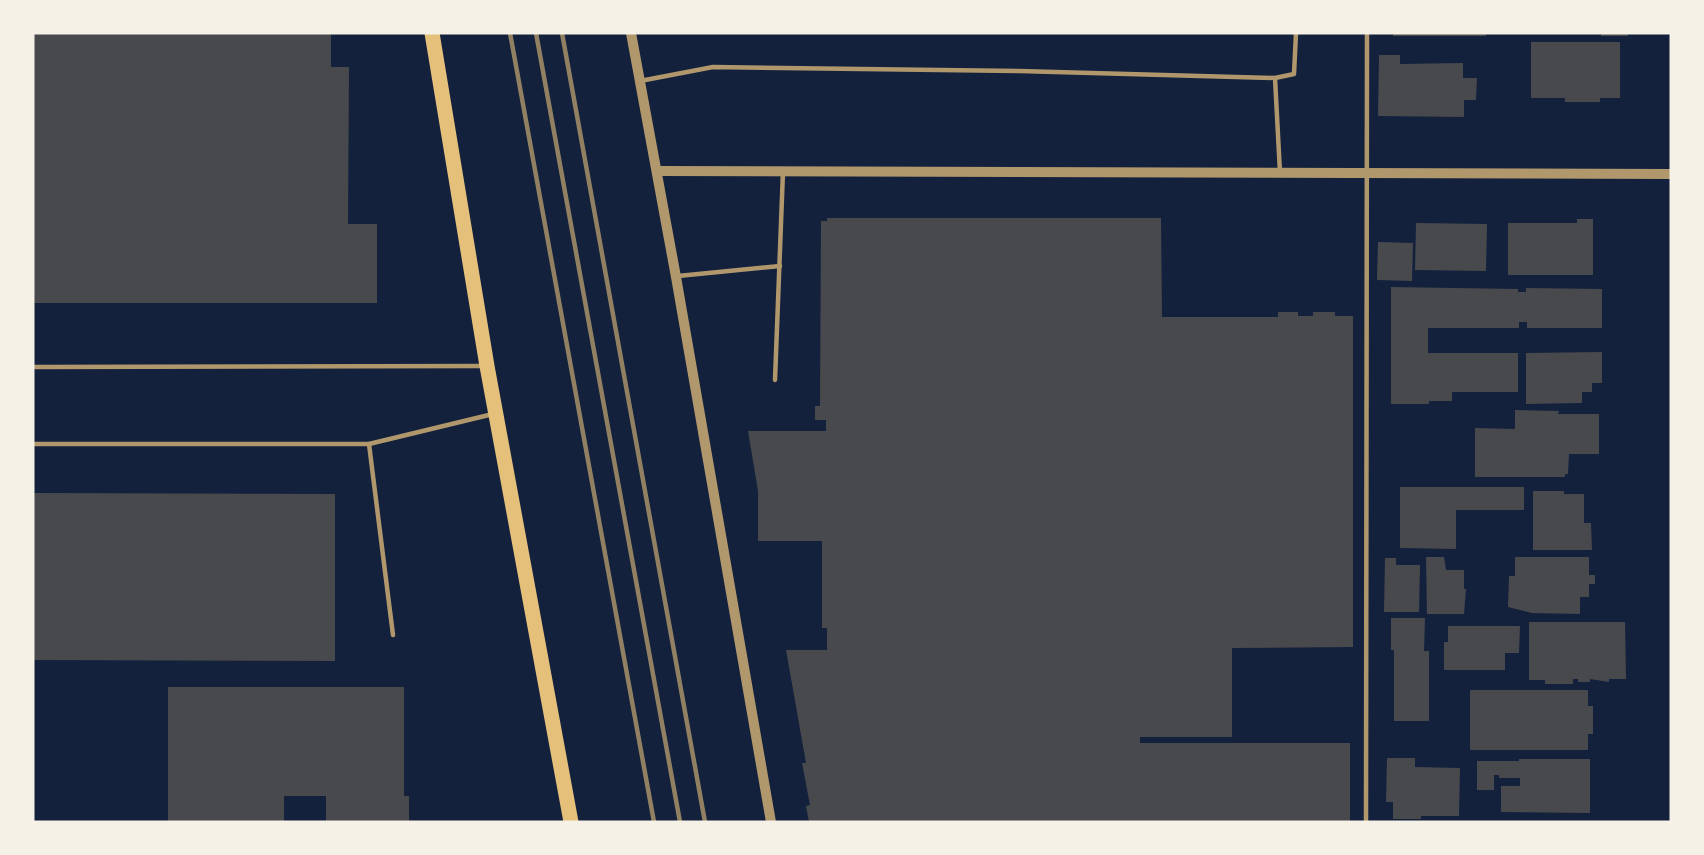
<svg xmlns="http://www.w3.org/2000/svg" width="1704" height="855" viewBox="0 0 1704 855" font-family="'Noto Serif',serif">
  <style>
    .building { fill: #48494c }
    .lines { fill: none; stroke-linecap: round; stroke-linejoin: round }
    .service { stroke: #b1986c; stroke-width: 4.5 }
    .tertiary { stroke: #b1986c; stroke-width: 10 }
    .primary { stroke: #e5c07b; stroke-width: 15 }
    .rail { stroke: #918062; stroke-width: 4.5 }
  </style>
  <rect width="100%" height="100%" fill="#14213d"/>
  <g class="building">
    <polygon points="33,33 331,33 331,67 349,67 348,224 377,224 377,303 33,303"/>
    <rect x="1393" y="33" width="93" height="3"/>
    <rect x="1601" y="33" width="27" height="3"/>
    <polygon points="1531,42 1620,42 1620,98 1600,98 1600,102 1565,102 1565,98 1531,98"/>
    <polygon points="1379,55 1400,55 1400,64 1463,63 1463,78 1477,78 1476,100 1464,100 1464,117 1378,116"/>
    <polygon points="827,218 1161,218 1162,317 1278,317 1278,312 1298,312 1298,316 1313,316 1313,312 1335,312 1335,316 1353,316 1353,647 1232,648 1232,737 1140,737 1140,743 1350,743 1350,822 809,822 806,806 810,805 802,763 806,763 786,650 827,650 827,628 822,628 822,541 758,541 758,491 748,431 826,431 826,420 815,420 815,406 820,406 821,221 827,221"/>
    <polygon points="1577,219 1593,219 1593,275 1508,275 1508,223 1577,223"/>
    <polygon points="1416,223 1487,224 1486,271 1415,270"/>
    <polygon points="1378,242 1413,243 1412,281 1377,280"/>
    <polygon points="1391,287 1518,289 1518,292 1526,292 1526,288 1602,289 1602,328 1527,328 1527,322 1519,322 1519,328 1428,328 1428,353 1518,353 1518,392 1452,392 1452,401 1429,401 1429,404 1391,404"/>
    <polygon points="1602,352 1602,383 1592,383 1592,392 1582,392 1582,403 1526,404 1526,353"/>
    <polygon points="1515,410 1559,411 1558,414 1599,414 1599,454 1569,454 1568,474 1565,474 1565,477 1475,477 1475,428 1515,429"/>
    <polygon points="1400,487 1524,487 1524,510 1456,510 1456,549 1400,548"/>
    <polygon points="1533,491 1564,491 1564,494 1584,494 1584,523 1591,523 1592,550 1533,550"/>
    <polygon points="33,493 335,494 335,661 33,660"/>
    <polygon points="1426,557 1444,557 1446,570 1464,570 1464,589 1466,589 1464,614 1427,614"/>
    <polygon points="1515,557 1589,557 1589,575 1595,575 1595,584 1589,584 1589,597 1580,597 1580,614 1532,613 1508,607 1509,576 1515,576"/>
    <polygon points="1385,558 1396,558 1396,565 1420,565 1419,612 1384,612"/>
    <polygon points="1391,618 1425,618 1424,651 1429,651 1429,721 1394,721 1394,650 1391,650"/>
    <polygon points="1529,622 1625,622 1626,679 1609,679 1609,682 1590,679 1590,682 1578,682 1578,679 1573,679 1573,684 1545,684 1545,680 1529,680"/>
    <polygon points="1448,626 1520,626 1519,653 1505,653 1505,670 1444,670 1444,642 1448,642"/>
    <polygon points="168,687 404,687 404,796 409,796 409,822 326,822 326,796 284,796 284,822 168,822"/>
    <polygon points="1470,690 1588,690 1588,706 1593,706 1593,734 1588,734 1588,750 1470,750"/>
    <polygon points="1387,758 1415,758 1415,767 1460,768 1459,816 1421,816 1421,819 1393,819 1393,802 1386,802"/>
    <polygon points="1519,759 1590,759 1590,813 1501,812 1501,786 1520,786 1520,778 1499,778 1499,775 1494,775 1494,790 1477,790 1477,761 1519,761"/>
  </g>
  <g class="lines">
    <g class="service">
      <polyline points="1275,78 1294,74 1296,33"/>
      <polyline points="640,81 713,67 1019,71 1275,78 1280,173"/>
      <polyline points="678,276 780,266"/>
      <polyline points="33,367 483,366"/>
      <polyline points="775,380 783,171"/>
      <polyline points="33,444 369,444 493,414"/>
      <polyline points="369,444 393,635"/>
      <polyline points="1366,822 1367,33"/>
    </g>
    <g class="tertiary">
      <polyline points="631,33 676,277 771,822"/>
      <polyline points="657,171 1671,174"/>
    </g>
    <polyline class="primary" points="432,33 487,366 571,822"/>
    <g class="rail">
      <polyline points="510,33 654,822"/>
      <polyline points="536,33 680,822"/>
      <polyline points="562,33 705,822"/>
    </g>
  </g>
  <rect width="1704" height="855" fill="none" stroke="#f6f1e7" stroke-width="69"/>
</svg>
